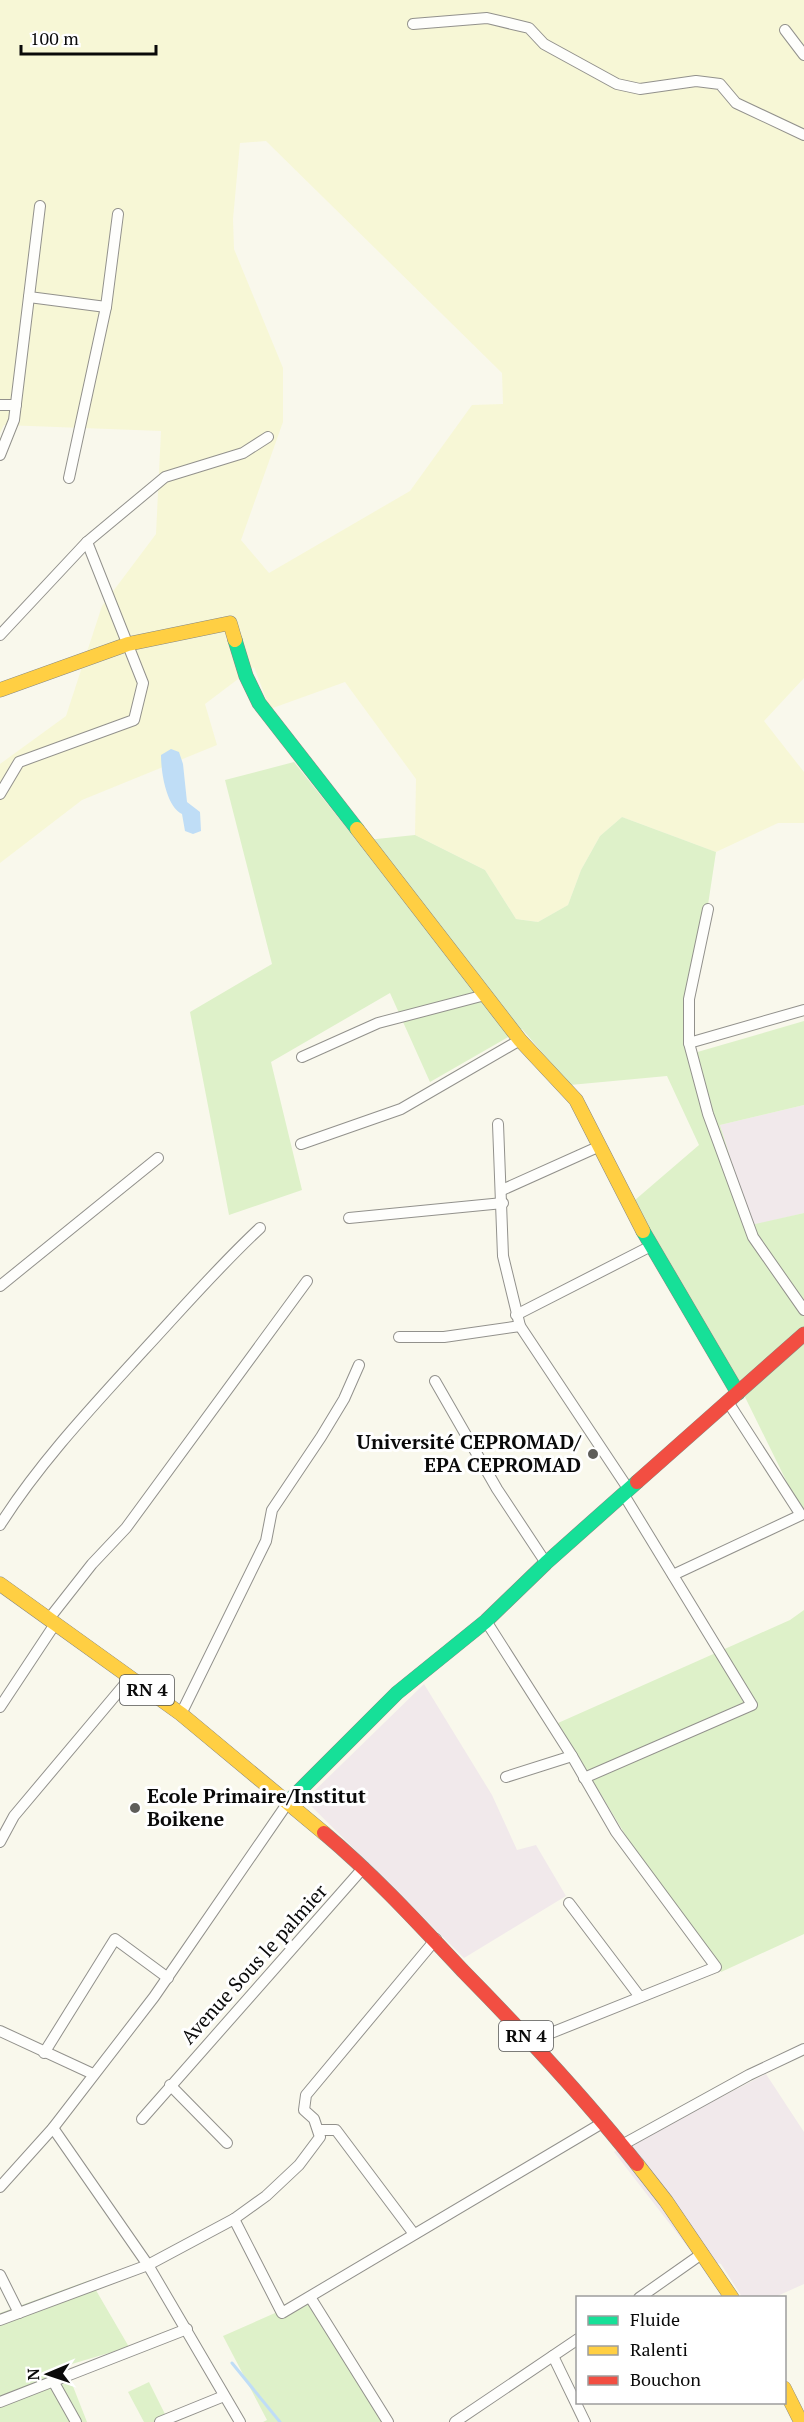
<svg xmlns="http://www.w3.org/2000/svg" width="804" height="2422" viewBox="0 0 804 2422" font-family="'PT Serif',serif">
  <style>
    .industrial { fill: #f1e9eb }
    .farmland { fill: #f7f7d6; fill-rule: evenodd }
    .green { fill: #def1c9 }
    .water { fill: #bfddf6 }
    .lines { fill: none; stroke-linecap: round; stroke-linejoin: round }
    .stream { stroke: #bfddf6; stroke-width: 3 }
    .street-casing { stroke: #92918c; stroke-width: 12 }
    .fast-casing { stroke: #888882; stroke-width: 15 }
    .slow-casing { stroke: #888882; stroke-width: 15 }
    .jam-casing { stroke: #888882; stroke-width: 15 }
    .street { stroke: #fefefc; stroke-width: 10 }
    .fast { stroke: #16e098; stroke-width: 14 }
    .slow { stroke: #ffcf43; stroke-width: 14 }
    .jam { stroke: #f24e42; stroke-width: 14 }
    .poi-dot { fill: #5e5d59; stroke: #fff; stroke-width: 2 }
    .labels { text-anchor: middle; stroke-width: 6; stroke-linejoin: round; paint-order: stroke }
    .shield { fill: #fff; stroke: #545454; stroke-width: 1.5 }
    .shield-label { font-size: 18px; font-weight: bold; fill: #0a0a0a }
    .poi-label { font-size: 20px; font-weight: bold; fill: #0a0a0a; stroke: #fff; text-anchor: end }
    .street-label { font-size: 20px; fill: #0a0a0a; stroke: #fff }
  </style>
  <rect width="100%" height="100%" fill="#f9f8ec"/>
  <g class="industrial">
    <polygon points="804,1105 804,1213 751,1226 720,1125"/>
    <polygon points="424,1684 492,1795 517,1850 536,1845 566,1896 464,1958 305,1800"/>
    <polygon points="766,2074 804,2132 804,2284 775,2297 742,2297 721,2264 694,2255 614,2152"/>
  </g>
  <path class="farmland" d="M 0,0 L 804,0 L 804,678 L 764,721 L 804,772 L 804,823 L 778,823 L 716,852 L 622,817 L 600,836 L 581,870 L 568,905 L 538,922 L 516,919 L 485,870 L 415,835 L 416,779 L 345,682 L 270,709 L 254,667 L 205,704 L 217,745 L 82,800 L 0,863 L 0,764 L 66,716 L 102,606 L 156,534 L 161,431 L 4,425 L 0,433 ZM 266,141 L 502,373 L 503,404 L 472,405 L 410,491 L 269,573 L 241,540 L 283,422 L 283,368 L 234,249 L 233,219 L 240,143 Z"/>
  <g class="green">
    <polygon points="294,762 357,841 415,835 485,870 516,919 538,922 568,905 581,870 600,836 622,817 716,852 694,997 694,1053 804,1021 804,1105 720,1125 751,1225 804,1213 804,1517 744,1395 665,1259 635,1200 699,1145 667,1076 570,1085 522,1029 430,1082 390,993 271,1062 302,1190 229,1215 190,1012 272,964 225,780"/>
    <polygon points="804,1610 804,1934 721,1972 626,1836 558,1723 790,1620"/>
    <polygon points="90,2280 129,2347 65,2366 87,2422 0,2422 0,2313"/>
    <polygon points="307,2299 383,2422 263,2422 267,2420 223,2336"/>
    <polygon points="149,2382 169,2422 144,2422 128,2392"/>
  </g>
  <path class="water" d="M 171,749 L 179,752 L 183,764 L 187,802 L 200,812 L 201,831 L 193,834 L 185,831 L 182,814 C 166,806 161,772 161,755 Z"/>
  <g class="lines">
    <polyline class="stream" points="232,2363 280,2422"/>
    <g class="street-casing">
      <g id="street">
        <polyline points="413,24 487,18 529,28 544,44 617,84 640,89 696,81 720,84 736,103 804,135"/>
        <polyline points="785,30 804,55"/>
        <polyline points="29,297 106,307"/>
        <polyline points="0,405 16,405"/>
        <polyline points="0,455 14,420 40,206"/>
        <polyline points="69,478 106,307 118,214"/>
        <polyline points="0,635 87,542 165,477 243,453 268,437"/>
        <polyline points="0,794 19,762 134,720 143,683 87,542"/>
        <polyline points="708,909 689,999 689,1043 708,1114 753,1237 804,1310"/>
        <polyline points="689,1043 804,1010"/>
        <polyline points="302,1057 378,1023 485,995"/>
        <polyline points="498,1124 503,1256 520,1326 629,1490"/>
        <polyline points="301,1144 401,1109 520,1040"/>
        <polyline points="502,1190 600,1146"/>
        <polyline points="349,1218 503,1203"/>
        <polyline points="0,1286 158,1158"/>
        <polyline points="516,1315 651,1246"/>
        <polyline points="399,1337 444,1337 520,1326"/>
        <polyline points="435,1381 497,1489 546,1563"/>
        <path d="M 0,1525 C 40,1462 93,1406 143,1351 C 182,1309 218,1267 260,1228"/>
        <polyline points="673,1575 801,1515 728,1402"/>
        <polyline points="48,1620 92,1564 126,1528 307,1281"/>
        <polyline points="486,1621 572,1756 616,1832 716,1967 531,2041"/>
        <polyline points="0,1707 55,1624"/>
        <polyline points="181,1714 266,1541 272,1510 321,1437 344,1399 359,1365"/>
        <polyline points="506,1777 572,1756"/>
        <polyline points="584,1778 752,1705 624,1495"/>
        <polyline points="0,1842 14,1816 130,1678"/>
        <polyline points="569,1903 640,1997"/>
        <polyline points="0,2031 93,2074"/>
        <polyline points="44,2053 115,1939 168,1978"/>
        <polyline points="170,2085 227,2143"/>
        <polyline points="142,2119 364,1867"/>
        <polyline points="53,2128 148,2265 240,2422"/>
        <polyline points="319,2130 336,2130 414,2234"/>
        <polyline points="622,2145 749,2075 804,2049"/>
        <polyline points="0,2187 53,2128 154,1997 289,1801"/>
        <polyline points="234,2219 282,2313 604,2122"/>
        <polyline points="0,2275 19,2313"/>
        <polyline points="310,2297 388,2422"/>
        <polyline points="639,2298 703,2253"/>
        <polyline points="0,2320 148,2265 234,2219 266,2196 299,2165 320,2137 314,2119 304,2110 306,2095 436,1939"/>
        <polyline points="553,2356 585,2422"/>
        <polyline points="53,2381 76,2422"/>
        <polyline points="0,2402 187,2329"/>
        <polyline points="160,2422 224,2396"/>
        <polyline points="455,2422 578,2339"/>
      </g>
    </g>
    <g class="fast-casing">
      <g id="fast">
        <polyline points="235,640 246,676 259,703 357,829"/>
        <polyline points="643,1231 738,1393"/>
        <polyline points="289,1801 397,1693 486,1621 546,1563 637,1482"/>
      </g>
    </g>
    <g class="slow-casing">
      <g id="slow">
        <polyline points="0,690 128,644 230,623 235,640"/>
        <polyline points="357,829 520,1040 576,1100 643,1231"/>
        <polyline points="0,1584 181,1714 324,1833"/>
        <polyline points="637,2164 666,2201 732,2298"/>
        <polyline points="784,2388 801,2422"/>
      </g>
    </g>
    <g class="jam-casing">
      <g id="jam">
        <polyline points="637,1482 804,1334"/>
        <path d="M 324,1833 C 374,1875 418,1923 463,1971 C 524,2033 583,2096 637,2164"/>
      </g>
    </g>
    <use href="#street" class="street"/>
    <use href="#fast" class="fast"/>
    <use href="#slow" class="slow"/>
    <use href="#jam" class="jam"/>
  </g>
  <g class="poi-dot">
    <circle cx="593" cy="1454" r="6"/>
    <circle cx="135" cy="1808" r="6"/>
  </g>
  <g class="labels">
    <g class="shield">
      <rect x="120" y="1675" width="54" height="30" rx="4.5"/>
      <rect x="499" y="2021" width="54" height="30" rx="4.5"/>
    </g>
    <g class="shield-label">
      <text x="147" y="1696">RN 4</text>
      <text x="526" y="2042">RN 4</text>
    </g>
    <g class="poi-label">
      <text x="581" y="1449">Université CEPROMAD/<tspan x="581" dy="23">EPA CEPROMAD</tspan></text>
      <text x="147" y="1803" text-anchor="start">Ecole Primaire/Institut<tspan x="147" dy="23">Boikene</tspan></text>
    </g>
    <g class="street-label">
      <text transform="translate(254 1964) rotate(-48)" y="7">Avenue Sous le palmier</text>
    </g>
  </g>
  <rect x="576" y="2296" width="210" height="108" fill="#ffffff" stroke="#9d9d9d" stroke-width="1.5"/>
  <rect x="588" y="2316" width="30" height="9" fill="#16e098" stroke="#9d9d9d" stroke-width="1.5"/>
  <text x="630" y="2326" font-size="18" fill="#0a0a0a">Fluide</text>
  <rect x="588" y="2346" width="30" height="9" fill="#ffcf43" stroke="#9d9d9d" stroke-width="1.5"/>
  <text x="630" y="2356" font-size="18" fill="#0a0a0a">Ralenti</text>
  <rect x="588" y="2376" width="30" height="9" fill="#f24e42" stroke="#9d9d9d" stroke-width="1.5"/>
  <text x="630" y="2386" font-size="18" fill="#0a0a0a">Bouchon</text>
  <g transform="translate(48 2374) rotate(268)" stroke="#ffffff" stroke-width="4.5" paint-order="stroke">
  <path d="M0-4.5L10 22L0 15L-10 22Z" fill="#0a0a0a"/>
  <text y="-9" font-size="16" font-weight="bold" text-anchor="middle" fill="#0a0a0a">N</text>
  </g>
  <path d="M21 45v9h135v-9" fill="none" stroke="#0a0a0a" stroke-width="3"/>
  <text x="30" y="45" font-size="18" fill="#0a0a0a" stroke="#ffffff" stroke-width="4.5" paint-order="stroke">100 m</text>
</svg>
